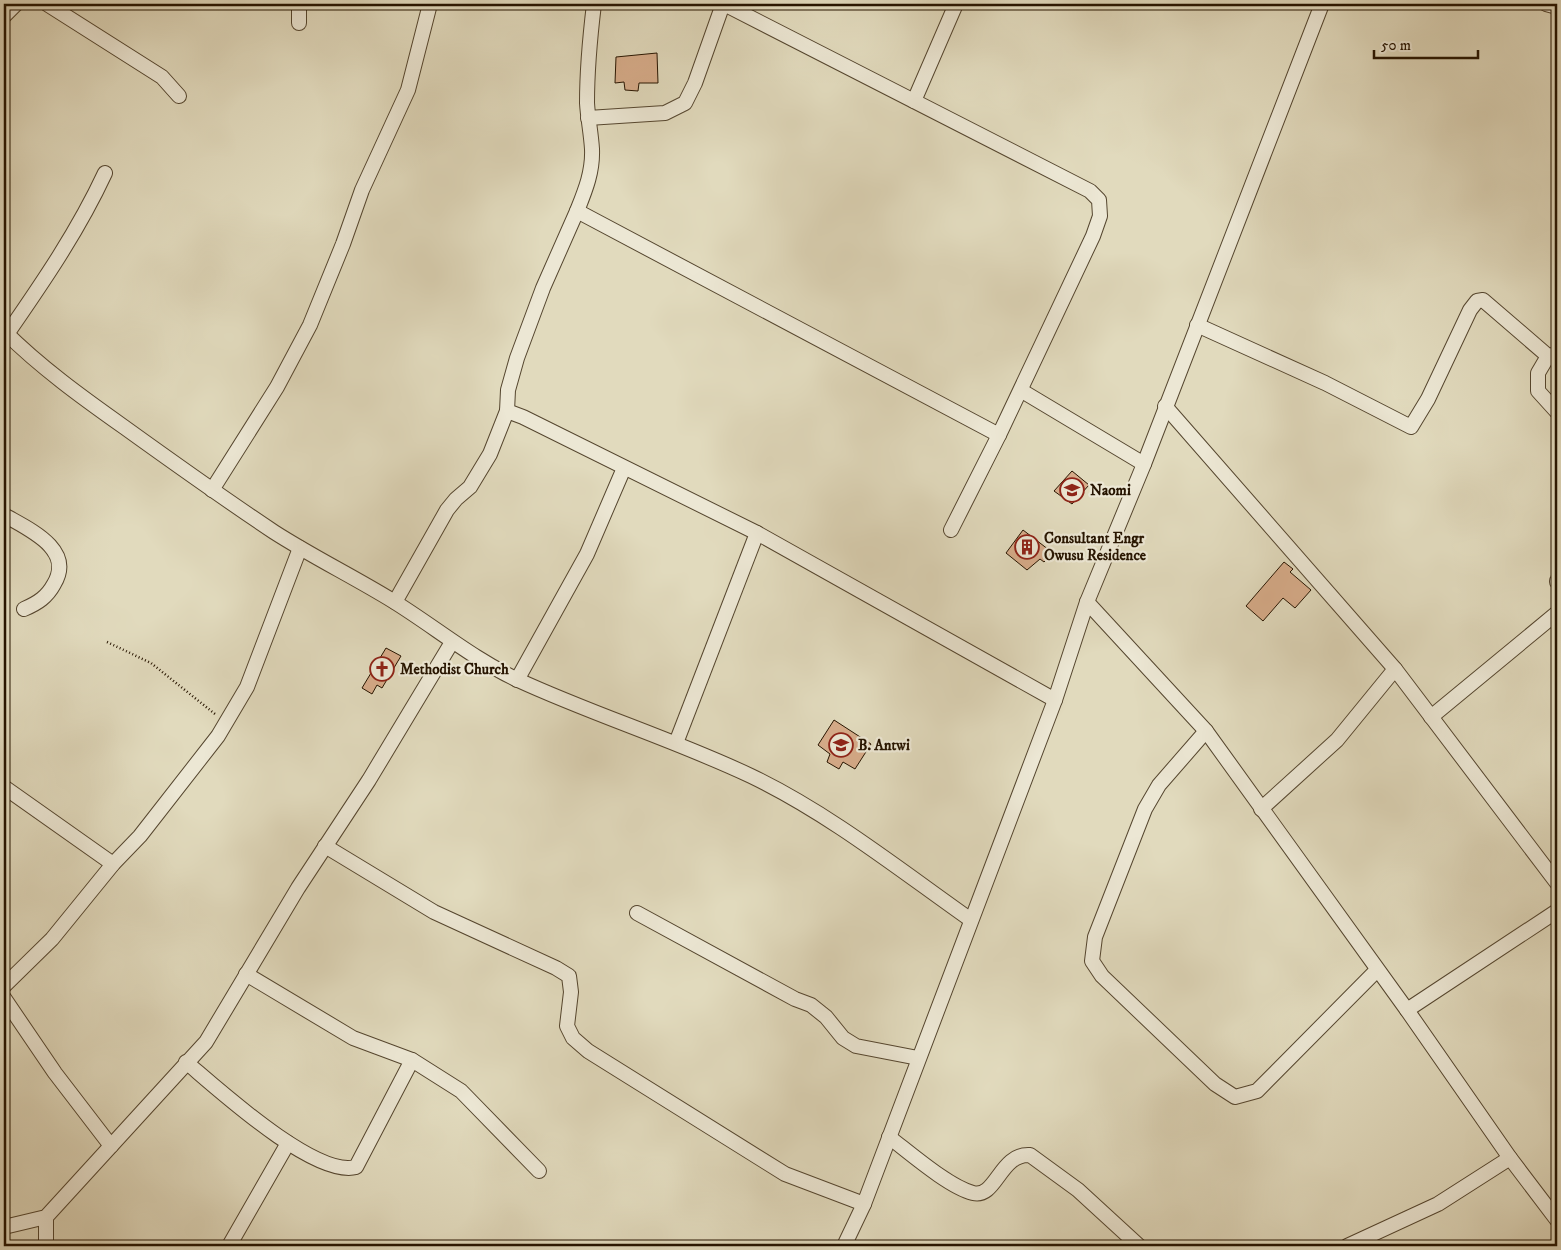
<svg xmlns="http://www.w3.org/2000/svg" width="1561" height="1250" viewBox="0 0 1561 1250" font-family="'IM FELL DW Pica',serif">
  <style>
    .building { fill: #d7ac8a; stroke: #261400 }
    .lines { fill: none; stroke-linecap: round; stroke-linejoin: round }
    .minor-casing { stroke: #55462f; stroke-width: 16 }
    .path { stroke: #261400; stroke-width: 2.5; stroke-dasharray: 1 2.5; stroke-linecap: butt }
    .minor { stroke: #ece7d4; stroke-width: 14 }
    .labels { text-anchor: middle; stroke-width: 4.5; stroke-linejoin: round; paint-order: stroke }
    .poi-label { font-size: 15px; font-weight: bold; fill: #261400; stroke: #ece7d4; text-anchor: start }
  </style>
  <rect width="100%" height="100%" fill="#e1dabd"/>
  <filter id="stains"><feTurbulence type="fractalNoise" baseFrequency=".004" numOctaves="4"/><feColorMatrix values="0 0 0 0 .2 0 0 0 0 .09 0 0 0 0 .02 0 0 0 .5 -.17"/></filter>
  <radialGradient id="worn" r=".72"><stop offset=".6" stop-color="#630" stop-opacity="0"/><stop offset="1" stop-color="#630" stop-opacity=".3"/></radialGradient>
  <g class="building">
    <polygon points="657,53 658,83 639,83 638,91 625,90 624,82 615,83 616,57"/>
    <polygon points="1072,471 1089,485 1072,504 1054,491"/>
    <polygon points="1023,530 1053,553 1044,562 1040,559 1027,570 1006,553"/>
    <polygon points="1284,562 1293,569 1290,572 1311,590 1295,608 1283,598 1263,621 1246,606"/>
    <polygon points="386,648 401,656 382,688 377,685 372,694 362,688"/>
    <polygon points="834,720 871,744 855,769 843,762 839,769 827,762 830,754 818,745"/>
  </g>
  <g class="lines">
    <g class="minor-casing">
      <g id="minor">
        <polyline points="47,4 162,77 179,96"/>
        <polyline points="299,4 299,23"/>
        <path d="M 594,4 C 590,37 587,70 587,103 C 588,119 591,133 592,149 C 593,172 585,191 577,211 L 999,435 L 1093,236 L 1100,216 L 1099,200 L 1090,191 L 724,4"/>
        <polyline points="1546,4 1557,7"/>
        <polyline points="4,16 16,4"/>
        <polyline points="914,101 956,4"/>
        <polyline points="588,118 665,113 685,103 695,83 723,4"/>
        <polyline points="1197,325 1325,383 1411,427 1428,399 1470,310 1477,301 1483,300 1548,356 1557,354"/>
        <path d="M 4,331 C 40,367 83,398 124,427 C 174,463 223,498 274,532 C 313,557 354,577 393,601 C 435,627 473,659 518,680 C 594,715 675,740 751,776 C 830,814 900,870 971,920"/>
        <path d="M 7,334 C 43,282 78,231 105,173"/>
        <polyline points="1548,356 1538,373 1538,391 1557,412"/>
        <polyline points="1022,391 1144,464"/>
        <polyline points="1165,406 1395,669 1337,740 1261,809"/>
        <polyline points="507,411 523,417 757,533 1055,700"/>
        <polyline points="212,490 277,387 310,325 343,244 362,190 408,90 430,4"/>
        <path d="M 4,515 C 28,529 75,549 54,584 C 47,597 38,603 24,609"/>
        <polyline points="951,530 999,435"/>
        <polyline points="1557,581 1557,582"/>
        <polyline points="395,602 447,510 456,499 470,487 490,454 507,411 508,390 517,358 543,288 577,211"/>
        <polyline points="1087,602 1206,731 1407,1010 1510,1158 1557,1220"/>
        <polyline points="1395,669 1557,883"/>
        <polyline points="517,680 587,554 624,468"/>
        <polyline points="1431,717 1557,613"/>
        <polyline points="1206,731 1159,785 1145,809 1095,937 1092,961 1102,976 1215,1084 1235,1097 1257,1091 1377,970"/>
        <polyline points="676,743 757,533"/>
        <polyline points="4,787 113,864"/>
        <polyline points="325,846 434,912 556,968 569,976 571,992 567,1026 573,1038 588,1051 785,1174 864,1204"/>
        <polyline points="637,913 795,999 811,1005 826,1017 843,1038 856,1046 918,1058"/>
        <polyline points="246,974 353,1038 412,1060 461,1091 539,1171"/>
        <polyline points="4,986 52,939 113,864 140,836 218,736 247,687 300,548"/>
        <polyline points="4,998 55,1073 111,1146"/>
        <polyline points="1407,1010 1557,911"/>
        <path d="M 186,1062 C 218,1089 315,1178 356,1167 L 412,1060"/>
        <path d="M 889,1137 C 910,1153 949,1187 973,1193 C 996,1199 1000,1153 1030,1155 L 1078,1190 L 1139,1246"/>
        <polyline points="4,1227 46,1217 206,1042 298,888 369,780 452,642"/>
        <polyline points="46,1246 46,1217"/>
        <polyline points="229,1246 288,1143"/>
        <polyline points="844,1246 864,1204 1055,700 1087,602 1144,464 1322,4"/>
        <polyline points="1347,1246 1438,1204 1510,1158"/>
      </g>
    </g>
    <polyline class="path" points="107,642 151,663 215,714"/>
    <use href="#minor" class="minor"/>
  </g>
  <defs>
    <g id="school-ring" transform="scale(1.25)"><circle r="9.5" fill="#ece7d4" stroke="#8f2418" stroke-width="1.5"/><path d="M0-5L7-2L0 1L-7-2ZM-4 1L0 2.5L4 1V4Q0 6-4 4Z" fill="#8f2418"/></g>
    <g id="building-ring" transform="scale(1.25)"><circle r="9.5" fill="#ece7d4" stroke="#8f2418" stroke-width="1.5"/><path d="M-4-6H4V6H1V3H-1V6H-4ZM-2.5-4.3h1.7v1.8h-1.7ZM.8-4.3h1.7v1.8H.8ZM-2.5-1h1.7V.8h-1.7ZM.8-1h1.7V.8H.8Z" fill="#8f2418"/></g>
    <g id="church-ring" transform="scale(1.25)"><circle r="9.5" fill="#ece7d4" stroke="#8f2418" stroke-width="1.5"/><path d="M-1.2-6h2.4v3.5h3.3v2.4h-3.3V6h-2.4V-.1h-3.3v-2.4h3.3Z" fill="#8f2418"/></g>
  </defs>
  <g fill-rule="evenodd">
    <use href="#school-ring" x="1072" y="490"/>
    <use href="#building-ring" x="1027" y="547"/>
    <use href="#church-ring" x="382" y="669"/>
    <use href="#school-ring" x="841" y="745"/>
  </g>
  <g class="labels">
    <g class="poi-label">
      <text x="1090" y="495">Naomi</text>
      <text x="1044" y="543">Consultant Engr<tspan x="1044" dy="17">Owusu Residence</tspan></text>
      <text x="400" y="674">Methodist Church</text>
      <text x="858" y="750">B. Antwi</text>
    </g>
  </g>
  <rect width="1561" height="1250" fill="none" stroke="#e1dabd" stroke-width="20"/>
  <rect x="5" y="5" width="1551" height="1240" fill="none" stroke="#261400" stroke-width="2.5"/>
  <rect x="10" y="10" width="1541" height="1230" fill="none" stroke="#261400"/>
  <path d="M1374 50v8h104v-8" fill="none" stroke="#261400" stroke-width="2.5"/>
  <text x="1381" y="50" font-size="15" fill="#261400" stroke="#ece7d4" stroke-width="4" paint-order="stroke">50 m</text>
  <rect width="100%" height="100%" filter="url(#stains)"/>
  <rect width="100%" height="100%" fill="url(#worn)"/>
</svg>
